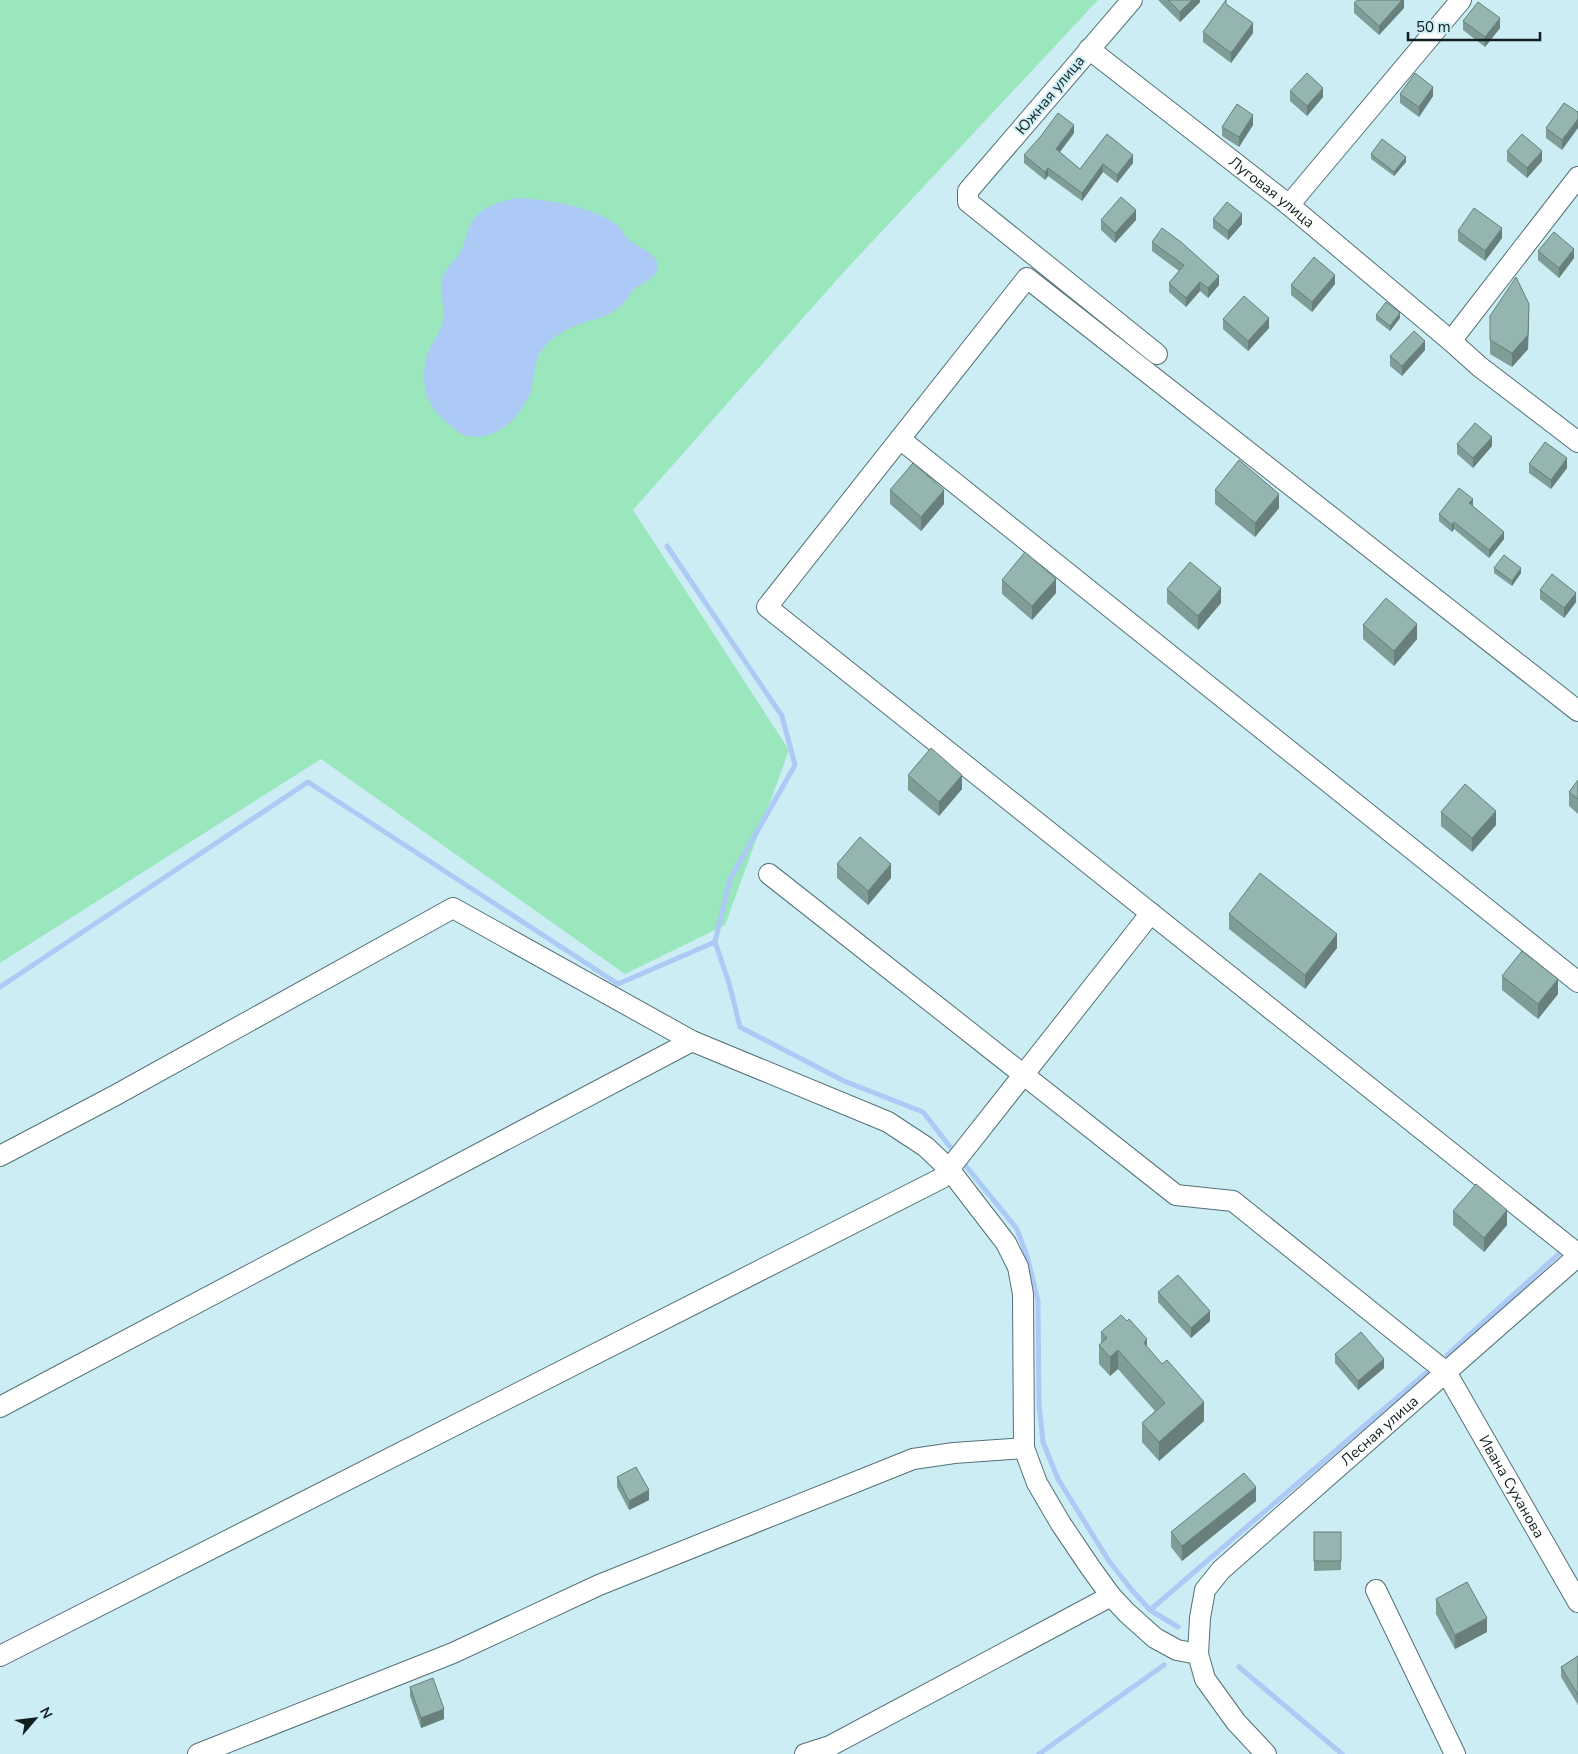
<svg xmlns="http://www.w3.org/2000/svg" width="1578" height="1754" viewBox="0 0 1578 1754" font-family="'Nunito Sans',sans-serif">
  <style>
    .green { fill: #9ae6bd }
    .water { fill: #adc9f6 }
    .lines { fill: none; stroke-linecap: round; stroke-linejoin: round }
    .stream { stroke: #adc9f6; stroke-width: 5 }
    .street-casing { stroke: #537177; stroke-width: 22 }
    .street { stroke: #fff; stroke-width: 20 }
    .wall { fill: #7f9c97 }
    .shaded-wall { fill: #687f7b }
    .building { fill: #94b5b0; stroke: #687f7b }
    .labels { text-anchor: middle; stroke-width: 4; stroke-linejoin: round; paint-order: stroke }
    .street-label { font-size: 15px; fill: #121f21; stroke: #cbedf3 }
  </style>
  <rect width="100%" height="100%" fill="#cbedf3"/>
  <polygon class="green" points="0,0 1098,0 841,275 633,510 789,750 725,925 625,974 321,759 0,963"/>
  <path class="water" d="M 517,198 C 545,199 597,207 618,226 C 623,231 626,239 633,243 C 641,248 656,253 657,264 C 659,280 641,282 633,290 C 630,293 629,297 626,300 C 622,306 616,310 609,314 C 602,318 595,319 588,321 C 576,325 560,332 551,340 C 534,354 535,371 531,391 C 530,396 526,400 524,404 C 514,423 495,438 472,437 C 460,436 453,427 444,420 C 422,401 419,373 430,348 C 435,339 441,330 443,320 C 446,307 438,293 442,279 C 446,268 455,260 461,251 C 465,242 467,231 472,222 C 480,207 501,201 517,198 Z"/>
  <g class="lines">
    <g class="stream">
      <polyline points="667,546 782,716 795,765 730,879 715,942 729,983 740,1027 844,1081 923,1112 955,1153"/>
      <polyline points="0,987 308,782 618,984 715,942"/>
      <polyline points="962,1161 1017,1229 1027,1256 1038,1301 1039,1404 1043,1442 1058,1479 1109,1561 1131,1589 1150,1610 1178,1627"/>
      <polyline points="1447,1355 1563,1250"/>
      <polyline points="1150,1610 1426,1373"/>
      <polyline points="1239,1667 1342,1754"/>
      <polyline points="1039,1754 1164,1665"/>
    </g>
    <g class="street-casing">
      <g id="street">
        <polyline points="1132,0 968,191 968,202 1157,354"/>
        <path id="s1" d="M 1089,49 L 1289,205 L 1451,341"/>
        <polyline points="1578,177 1451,341 1480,367 1578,442"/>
        <polyline points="1289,205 1461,0"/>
        <polyline points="900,439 1578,982"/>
        <polyline points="1578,711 1027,278 767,607 1578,1254"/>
        <path id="s2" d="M 769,874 L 1176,1195 L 1233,1201 L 1446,1372 L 1578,1602"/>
        <polyline points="0,1156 114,1096 453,908 692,1041 888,1122 926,1147 949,1169 1006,1243 1018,1267 1023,1294 1024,1448 1037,1483 1061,1524 1090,1567 1111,1596 1127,1613 1155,1638 1177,1650 1198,1654"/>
        <polyline points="0,1407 692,1041"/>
        <polyline points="1376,1590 1455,1754"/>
        <polyline points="0,1656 942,1178 1151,913"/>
        <polyline points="198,1754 453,1653 599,1585 913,1459 954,1453 1024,1448"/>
        <polyline points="805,1754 830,1746 1111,1596"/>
        <path id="s3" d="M 1266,1754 L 1236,1722 L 1205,1679 L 1198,1654 L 1200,1618 L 1205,1590 L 1221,1570 L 1578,1256"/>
      </g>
    </g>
    <use href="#street" class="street"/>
  </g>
  <g class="wall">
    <polygon points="1158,0 1200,0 1200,2 1180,22"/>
    <polygon points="1404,0 1404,8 1379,35 1354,13 1354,3"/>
    <polygon points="1226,4 1253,33 1231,63 1203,42 1203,32"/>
    <polygon points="1463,21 1500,28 1485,47 1463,30"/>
    <polygon points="1290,91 1323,97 1307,116 1290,101"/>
    <polygon points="1400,94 1433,96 1419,117 1400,103"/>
    <polygon points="1564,103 1562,150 1546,138 1546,128"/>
    <polygon points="1253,125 1239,147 1222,136 1222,127"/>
    <polygon points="1074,133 1060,152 1080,169 1107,134 1133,163 1117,183 1103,172 1082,201 1048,176 1045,180 1024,163 1024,155"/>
    <polygon points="1507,151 1542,161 1527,178 1507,161"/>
    <polygon points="1371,154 1406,162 1394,176 1371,159"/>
    <polygon points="1213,219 1242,224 1228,240 1213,228"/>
    <polygon points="1101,220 1136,220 1115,243 1101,230"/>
    <polygon points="1458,231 1502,238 1485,261 1458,241"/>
    <polygon points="1152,242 1219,285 1208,298 1200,291 1186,307 1169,292 1169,283 1179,271 1152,251"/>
    <polygon points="1538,251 1574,258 1559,278 1538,260"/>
    <polygon points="1335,284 1312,312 1291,295 1291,285"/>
    <polygon points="1376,315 1400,318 1390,331 1376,320"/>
    <polygon points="1490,316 1529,318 1528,349 1512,367 1490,354"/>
    <polygon points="1223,319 1269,328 1248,351 1223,329"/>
    <polygon points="1425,350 1402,376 1390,366 1390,356"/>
    <polygon points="1457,444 1492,446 1473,468 1457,454"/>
    <polygon points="1529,464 1567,468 1551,489 1529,473"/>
    <polygon points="890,490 944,504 921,531 890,504"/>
    <polygon points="1215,490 1279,508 1255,537 1215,504"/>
    <polygon points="1473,506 1504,539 1489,558 1454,529 1452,532 1439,521 1439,514"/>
    <polygon points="1494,568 1521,573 1512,586 1494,573"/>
    <polygon points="1002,580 1056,593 1032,620 1002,594"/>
    <polygon points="1167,589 1221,603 1198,630 1167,603"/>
    <polygon points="1540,590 1576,602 1564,618 1540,599"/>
    <polygon points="1363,625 1417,639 1394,666 1363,639"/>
    <polygon points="908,775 962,789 939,816 908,790"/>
    <polygon points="1578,780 1578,814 1569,806 1569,792"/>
    <polygon points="1441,812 1496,825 1472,852 1441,826"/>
    <polygon points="837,864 891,878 868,905 837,878"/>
    <polygon points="1229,914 1337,948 1305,989 1229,929"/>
    <polygon points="1502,976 1558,994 1538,1019 1502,990"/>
    <polygon points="1453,1211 1507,1225 1484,1252 1453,1225"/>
    <polygon points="1158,1292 1210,1321 1191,1338 1158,1302"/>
    <polygon points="1101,1332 1147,1347 1204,1421 1159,1461 1142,1442 1142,1423 1155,1411 1118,1369 1110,1376 1099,1364 1099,1345 1101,1343"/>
    <polygon points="1335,1354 1384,1368 1358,1390 1335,1363"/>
    <polygon points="617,1477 649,1500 629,1510 617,1487"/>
    <polygon points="1256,1501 1182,1561 1171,1547 1171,1532"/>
    <polygon points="1314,1532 1341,1532 1341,1570 1314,1571"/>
    <polygon points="1436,1599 1487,1632 1455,1649 1436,1614"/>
    <polygon points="1578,1656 1578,1705 1561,1677 1561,1667"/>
    <polygon points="410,1687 444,1719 421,1728 410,1696"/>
  </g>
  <g class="shaded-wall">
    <polygon points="1192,0 1200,0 1200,2 1180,22 1180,12"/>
    <polygon points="1402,0 1404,0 1404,8 1379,35 1379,26"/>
    <polygon points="1500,18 1500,28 1485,47 1485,37"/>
    <polygon points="1253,23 1253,33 1231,63 1231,53"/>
    <polygon points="1433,87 1433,96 1419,117 1419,107"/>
    <polygon points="1323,88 1323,97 1307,116 1307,106"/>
    <polygon points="1253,115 1253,125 1239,147 1239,137"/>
    <polygon points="1578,119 1578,128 1562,150 1562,140"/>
    <polygon points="1074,125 1074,133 1056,157 1056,149"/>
    <polygon points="1542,151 1542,161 1527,178 1527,168"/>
    <polygon points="1133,155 1133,163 1117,183 1117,175"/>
    <polygon points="1406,157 1406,162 1394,176 1394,172"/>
    <polygon points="1103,164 1103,172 1082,201 1082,193"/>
    <polygon points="1048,168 1048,176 1045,180 1045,172"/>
    <polygon points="1136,210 1136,220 1115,243 1115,233"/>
    <polygon points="1242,214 1242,224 1228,240 1228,231"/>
    <polygon points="1502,228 1502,238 1485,261 1485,251"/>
    <polygon points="1574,249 1574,258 1559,278 1559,268"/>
    <polygon points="1335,275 1335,284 1312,312 1312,302"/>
    <polygon points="1219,276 1219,285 1208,298 1208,288"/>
    <polygon points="1200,282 1200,291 1186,307 1186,298"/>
    <polygon points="1529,304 1528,349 1512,367 1512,353"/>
    <polygon points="1400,313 1400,318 1390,331 1390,326"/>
    <polygon points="1269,318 1269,328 1248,351 1248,341"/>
    <polygon points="1425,341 1425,350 1402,376 1402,366"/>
    <polygon points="1492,437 1492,446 1473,468 1473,458"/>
    <polygon points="1567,458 1567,468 1551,489 1551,480"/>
    <polygon points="944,490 944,504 921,531 921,517"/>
    <polygon points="1279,494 1279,508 1255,537 1255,523"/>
    <polygon points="1473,499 1473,506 1469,503"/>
    <polygon points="1454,522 1454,529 1452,532 1452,525"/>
    <polygon points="1504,532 1504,539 1489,558 1489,550"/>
    <polygon points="1521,568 1521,573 1512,586 1512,581"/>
    <polygon points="1056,579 1056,593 1032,620 1032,606"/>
    <polygon points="1221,588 1221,603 1198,630 1198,616"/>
    <polygon points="1576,593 1576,602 1564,618 1564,608"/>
    <polygon points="1417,624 1417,639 1394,666 1394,651"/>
    <polygon points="962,775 962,789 939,816 939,802"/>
    <polygon points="1496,811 1496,825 1472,852 1472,838"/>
    <polygon points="891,864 891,878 868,905 868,891"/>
    <polygon points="1337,934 1337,948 1305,989 1305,975"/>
    <polygon points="1558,979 1558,994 1538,1019 1538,1004"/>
    <polygon points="1507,1210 1507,1225 1484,1252 1484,1238"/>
    <polygon points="1210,1311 1210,1321 1191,1338 1191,1328"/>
    <polygon points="1147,1339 1147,1358 1144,1343"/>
    <polygon points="1118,1350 1118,1369 1110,1376 1110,1357"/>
    <polygon points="1384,1359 1384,1368 1358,1390 1358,1381"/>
    <polygon points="1204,1402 1204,1421 1159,1461 1159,1442"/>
    <polygon points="1256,1487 1256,1501 1182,1561 1182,1546"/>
    <polygon points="649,1490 649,1500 629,1510 629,1501"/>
    <polygon points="1487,1618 1487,1632 1455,1649 1455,1635"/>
    <polygon points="444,1709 444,1719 421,1728 421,1718"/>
  </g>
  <g class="building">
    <polygon points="1168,0 1192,0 1180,12"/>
    <polygon points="1226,0 1226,4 1253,23 1231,53 1203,32"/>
    <polygon points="1357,0 1402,0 1379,26 1354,3"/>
    <polygon points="1478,2 1500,18 1485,37 1463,21"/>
    <polygon points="1307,73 1323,88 1307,106 1290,91"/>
    <polygon points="1415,73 1433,87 1419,107 1400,94"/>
    <polygon points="1564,103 1578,112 1578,119 1562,140 1546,128"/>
    <polygon points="1237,104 1253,115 1239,137 1222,127"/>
    <polygon points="1058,113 1074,125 1056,149 1080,169 1107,134 1133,155 1117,175 1103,164 1082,193 1048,168 1045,172 1024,155 1041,136"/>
    <polygon points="1522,134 1542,151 1527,168 1507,151"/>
    <polygon points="1382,139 1406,157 1394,172 1371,154"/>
    <polygon points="1121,197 1136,210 1115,233 1101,220"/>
    <polygon points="1227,202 1242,214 1228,231 1213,219"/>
    <polygon points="1474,208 1502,228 1485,251 1458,231"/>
    <polygon points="1162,228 1181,242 1219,276 1208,288 1200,282 1186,298 1169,283 1184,265 1152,242"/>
    <polygon points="1554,232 1574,249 1559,268 1538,251"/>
    <polygon points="1314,257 1335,275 1312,302 1291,285"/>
    <polygon points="1516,277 1529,304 1528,335 1512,353 1490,340 1490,316"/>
    <polygon points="1244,296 1269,318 1248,341 1223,319"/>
    <polygon points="1386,302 1400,313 1390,326 1376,315"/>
    <polygon points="1414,331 1425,341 1402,366 1390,356"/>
    <polygon points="1475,423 1492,437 1473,458 1457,444"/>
    <polygon points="1545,442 1567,458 1551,480 1529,464"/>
    <polygon points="1239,460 1279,494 1255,523 1215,490"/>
    <polygon points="913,463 944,490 921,517 890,490"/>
    <polygon points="1459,488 1473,499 1469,503 1504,532 1489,550 1454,522 1452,525 1439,514"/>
    <polygon points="1025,552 1056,579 1032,606 1002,580"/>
    <polygon points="1504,555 1521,568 1512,581 1494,568"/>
    <polygon points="1190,562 1221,588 1198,616 1167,589"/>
    <polygon points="1552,574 1576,593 1564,608 1540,590"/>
    <polygon points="1386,598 1417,624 1394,651 1363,625"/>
    <polygon points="931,748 962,775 939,802 908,775"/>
    <polygon points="1578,780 1578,799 1569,792"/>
    <polygon points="1465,784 1496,811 1472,838 1441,812"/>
    <polygon points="860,837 891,864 868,891 837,864"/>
    <polygon points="1260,873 1337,934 1305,975 1229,914"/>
    <polygon points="1522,951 1558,979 1538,1004 1502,976"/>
    <polygon points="1476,1184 1507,1210 1484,1238 1453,1211"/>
    <polygon points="1178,1275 1210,1311 1191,1328 1158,1292"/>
    <polygon points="1121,1315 1127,1321 1129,1319 1147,1339 1144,1343 1162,1364 1167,1360 1204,1402 1159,1442 1142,1423 1165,1403 1118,1350 1110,1357 1099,1345 1107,1338 1101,1332"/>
    <polygon points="1361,1332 1384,1359 1358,1381 1335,1354"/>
    <polygon points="636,1467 649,1490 629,1501 617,1477"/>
    <polygon points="1244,1473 1256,1487 1182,1546 1171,1532"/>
    <rect x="1314" y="1532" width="27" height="29"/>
    <polygon points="1467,1582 1487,1618 1455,1635 1436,1599"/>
    <polygon points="1578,1656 1578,1695 1561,1667"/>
    <polygon points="433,1678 444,1709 421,1718 410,1687"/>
  </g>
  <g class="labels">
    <g class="street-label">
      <text transform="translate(1050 95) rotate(-50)" y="5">Южная улица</text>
      <text dy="5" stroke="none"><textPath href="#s1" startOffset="232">Луговая улица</textPath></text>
      <text dy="5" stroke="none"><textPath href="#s3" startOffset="424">Лесная улица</textPath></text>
      <text dy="5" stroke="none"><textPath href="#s2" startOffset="981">Ивана Суханова</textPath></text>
    </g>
  </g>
  <g transform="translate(35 1719) rotate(62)" stroke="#cbedf3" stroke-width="4" paint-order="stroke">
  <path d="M0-4L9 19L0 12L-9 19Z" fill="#121f21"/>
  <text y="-8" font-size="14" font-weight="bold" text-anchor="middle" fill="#121f21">N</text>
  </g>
  <path d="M1408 32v8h132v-8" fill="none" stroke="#121f21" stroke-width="2.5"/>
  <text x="1416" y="32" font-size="15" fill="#121f21" stroke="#cbedf3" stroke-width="4" paint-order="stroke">50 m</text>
</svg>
